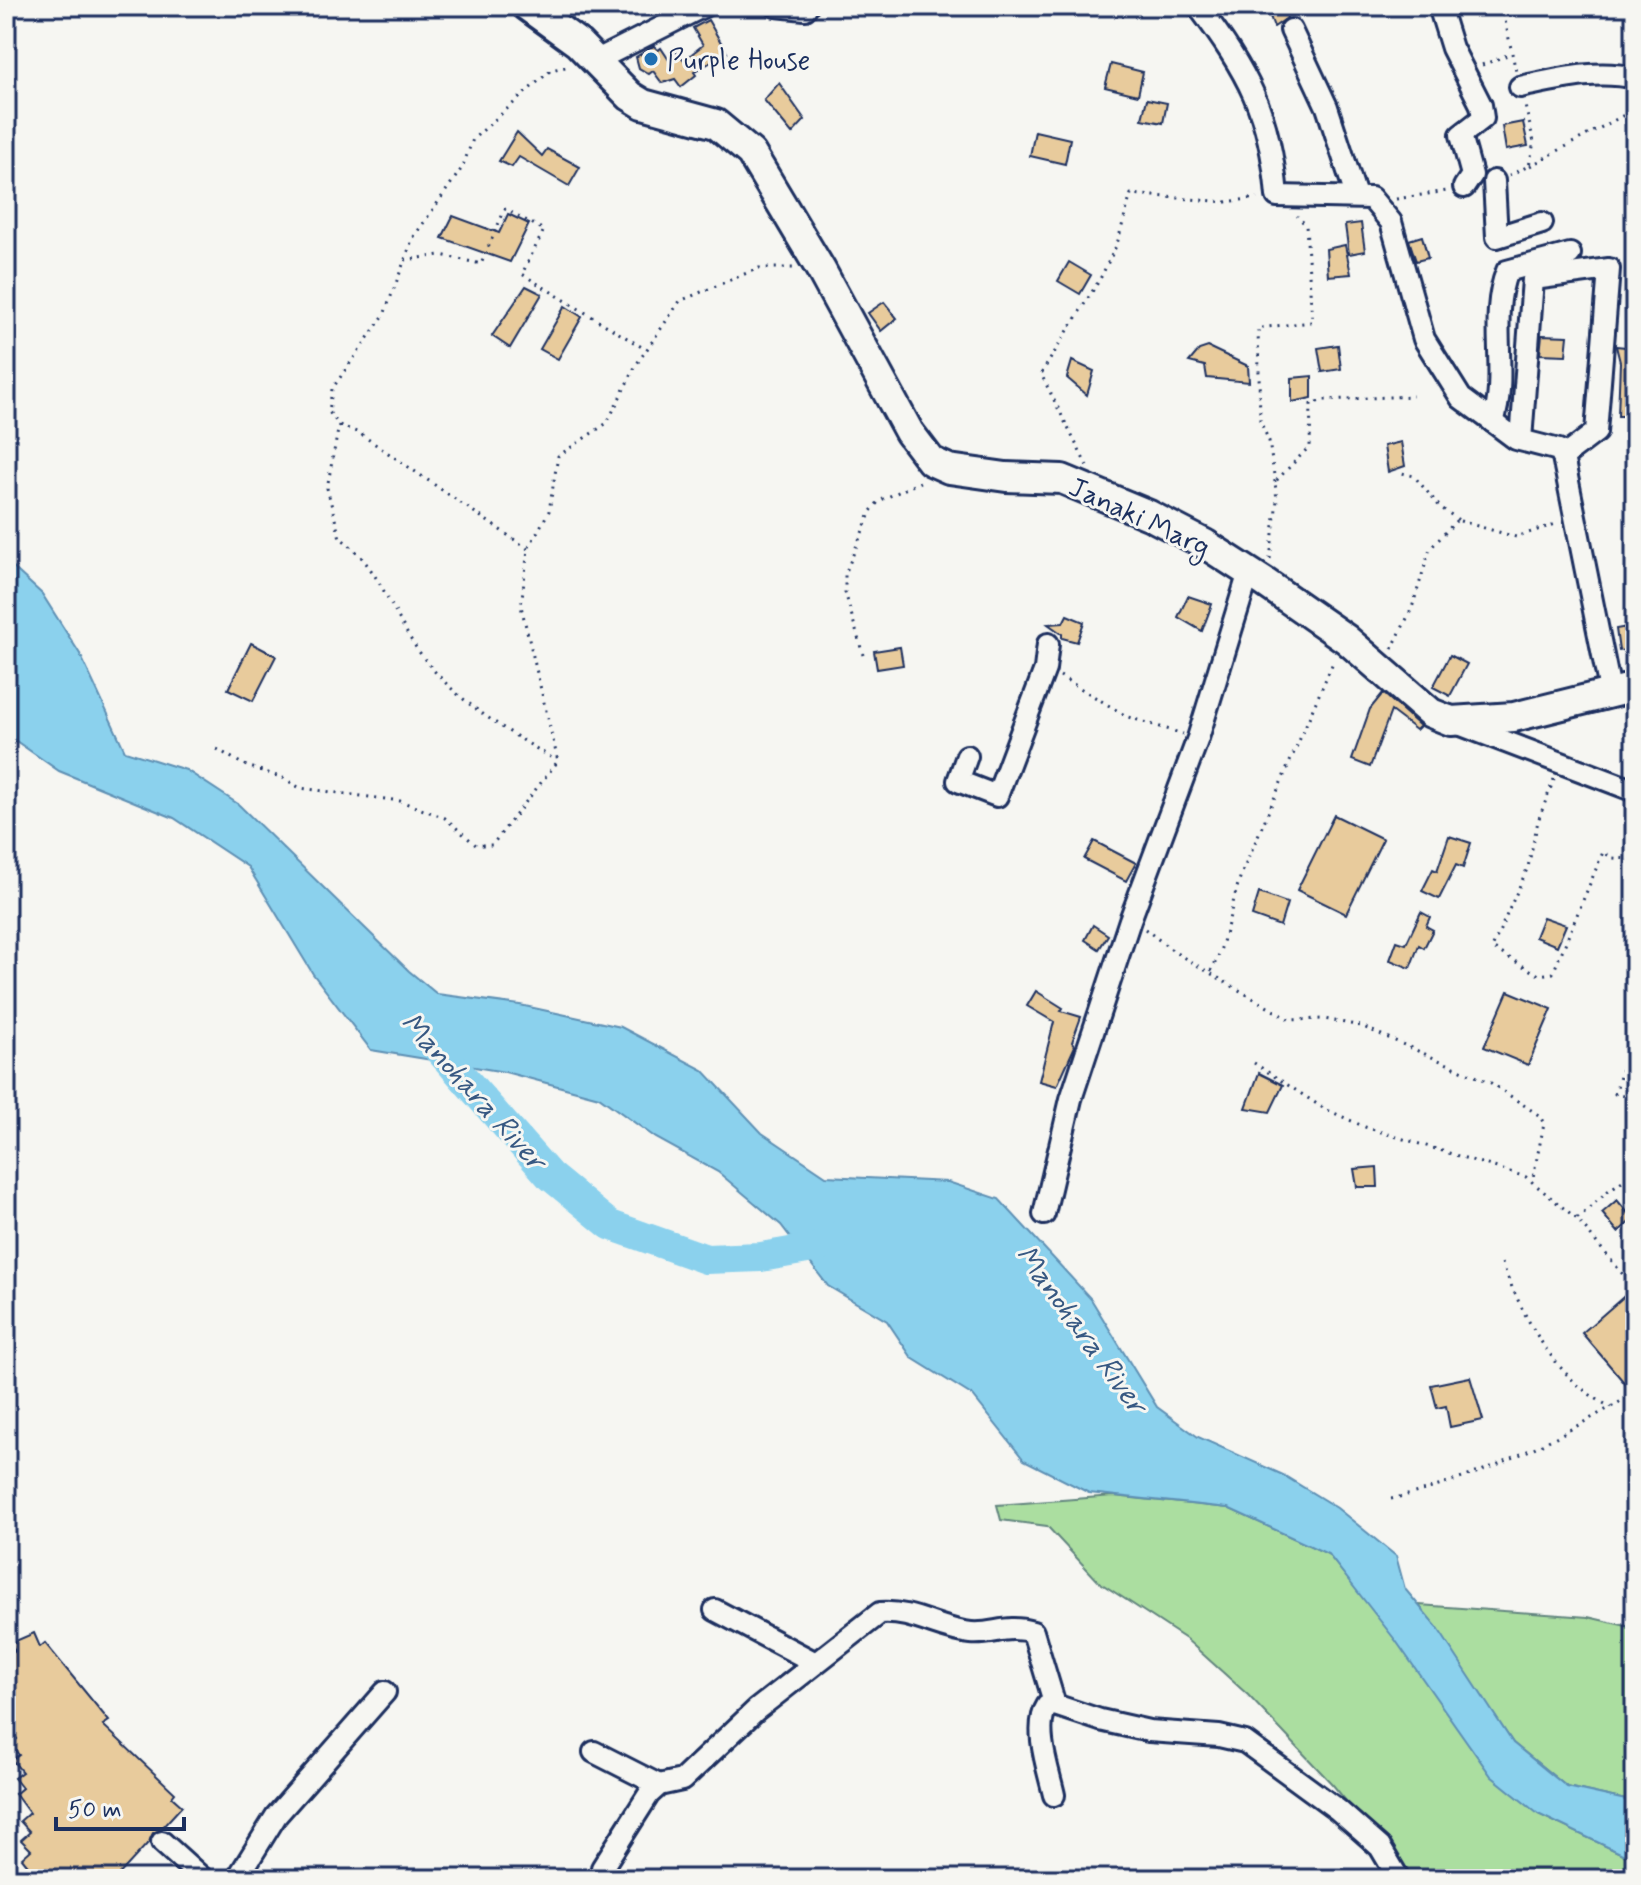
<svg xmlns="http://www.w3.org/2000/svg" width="1641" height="1885" viewBox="0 0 1641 1885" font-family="Mynerve,sans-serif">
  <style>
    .green { fill: #abdea0; stroke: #63867f; stroke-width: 2 }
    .water { fill: #8bd1ed; stroke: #5e90b4; stroke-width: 2 }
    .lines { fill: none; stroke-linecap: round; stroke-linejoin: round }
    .river { stroke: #8bd1ed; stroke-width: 30 }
    .building { fill: #e8cb9c; stroke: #1b2f5e; stroke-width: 2 }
    .street-casing { stroke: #1b2f5e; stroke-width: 26 }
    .secondary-casing { stroke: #1b2f5e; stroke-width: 34 }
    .path { stroke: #1b2f5e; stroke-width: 3; stroke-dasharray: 2 6; stroke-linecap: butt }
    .street { stroke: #f6f6f2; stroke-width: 20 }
    .secondary { stroke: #f6f6f2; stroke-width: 28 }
    .poi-dot { fill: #1f6fb2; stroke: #f6f6f2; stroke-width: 3 }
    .labels { text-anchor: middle; stroke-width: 6; stroke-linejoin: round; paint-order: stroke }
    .poi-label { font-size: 28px; fill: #1b2f5e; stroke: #f6f6f2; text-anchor: start }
    .street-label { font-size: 28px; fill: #1b2f5e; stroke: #f6f6f2 }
    .water-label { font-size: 30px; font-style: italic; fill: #375882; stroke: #f6f6f2 }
  </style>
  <rect width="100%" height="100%" fill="#f6f6f2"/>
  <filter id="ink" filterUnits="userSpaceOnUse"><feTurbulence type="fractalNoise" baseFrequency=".0125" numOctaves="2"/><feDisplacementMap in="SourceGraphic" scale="16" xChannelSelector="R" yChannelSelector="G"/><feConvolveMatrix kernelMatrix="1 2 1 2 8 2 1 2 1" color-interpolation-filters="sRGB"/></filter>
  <g filter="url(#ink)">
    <g class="green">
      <polygon points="1113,1496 1228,1508 1328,1554 1538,1814 1635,1860 1635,1879 1410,1879 1333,1785 1248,1695 1186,1639 1099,1582 1047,1526 1001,1520 997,1505"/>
      <polygon points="1419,1605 1588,1617 1635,1628 1635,1802 1567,1787 1513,1743"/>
    </g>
    <polygon class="water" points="6,561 42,594 80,654 125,751 186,770 238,804 409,971 437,994 520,1005 621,1027 703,1070 762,1133 826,1176 948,1182 999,1199 1091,1299 1157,1407 1198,1437 1283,1475 1337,1508 1396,1556 1405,1589 1437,1627 1513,1743 1567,1787 1635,1802 1635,1860 1538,1814 1491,1776 1396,1641 1328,1554 1228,1508 1089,1493 1024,1460 973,1396 912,1358 887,1321 828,1286 781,1225 718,1172 656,1138 599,1097 505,1072 371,1050 313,974 248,867 174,818 59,771 6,734"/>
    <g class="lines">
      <polyline class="river" points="425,1034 549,1175 610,1225 706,1259 761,1257 819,1247 838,1236"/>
    </g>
    <g class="building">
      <polygon points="1276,6 1283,6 1287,18 1274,27 1268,11"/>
      <polygon points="708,20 727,53 694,72 696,75 681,87 675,79 662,83 653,71 649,74 639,68 636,57 654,46 658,50 661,48 669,60 677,52 684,60 703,45 693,28"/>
      <polygon points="1111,64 1143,72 1138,95 1105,87"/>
      <polygon points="779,83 805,120 792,134 764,100"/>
      <polygon points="1147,99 1167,103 1163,123 1142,119"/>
      <polygon points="1523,122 1528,146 1506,150 1502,126"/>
      <polygon points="1035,131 1070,139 1065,164 1030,156"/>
      <polygon points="517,132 542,156 547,149 580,167 569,186 519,157 512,167 499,161"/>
      <polygon points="508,214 529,224 510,262 442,238 453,216 499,233"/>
      <polygon points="1361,223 1365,251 1349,254 1345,225"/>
      <polygon points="1422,236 1428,258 1416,261 1409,240"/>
      <polygon points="1345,245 1351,274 1328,276 1326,249"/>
      <polygon points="1069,262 1091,275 1080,294 1058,281"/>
      <polygon points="526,286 542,294 510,348 492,336"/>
      <polygon points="884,302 897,318 881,331 868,313"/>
      <polygon points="565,306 582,317 558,359 540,349"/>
      <polygon points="1542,335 1568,336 1566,355 1540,354"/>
      <polygon points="1338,345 1341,369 1322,372 1318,348"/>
      <polygon points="1616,346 1635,348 1635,416 1618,416 1620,362"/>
      <polygon points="1208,347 1248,366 1249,382 1207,378 1205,366 1189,362 1199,350"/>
      <polygon points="1072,361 1094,371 1087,395 1067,378"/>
      <polygon points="1312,376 1312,398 1292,402 1292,378"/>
      <polygon points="1401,442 1405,466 1388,472 1384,446"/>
      <polygon points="1188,596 1212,604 1202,631 1178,617"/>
      <polygon points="1067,615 1084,622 1077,642 1062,638 1062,634 1048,624 1063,623"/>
      <polygon points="1633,626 1635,649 1619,651 1616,629"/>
      <polygon points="251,643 276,656 253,701 228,689"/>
      <polygon points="900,647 903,665 877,669 874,651"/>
      <polygon points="1450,655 1467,664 1450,696 1433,687"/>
      <polygon points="1383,693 1420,726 1416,730 1391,711 1370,767 1352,760 1370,709"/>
      <polygon points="1334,815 1383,839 1346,914 1297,890"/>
      <polygon points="1449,836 1471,843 1463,868 1456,865 1439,899 1422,891 1433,869 1437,871"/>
      <polygon points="1094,841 1136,863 1126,881 1084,859"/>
      <polygon points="1259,893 1287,903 1280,926 1252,916"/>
      <polygon points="1421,912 1430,917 1426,926 1433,930 1424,948 1419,945 1410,968 1390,960 1397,941 1406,944"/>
      <polygon points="1543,917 1566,925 1557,946 1535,937"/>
      <polygon points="1093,925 1108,935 1099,949 1085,940"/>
      <polygon points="1036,991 1063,1008 1061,1011 1081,1017 1072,1042 1075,1046 1057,1086 1039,1081 1054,1022 1027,1006"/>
      <polygon points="1508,991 1552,1009 1528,1065 1484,1047"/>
      <polygon points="1259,1073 1283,1085 1270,1112 1246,1108"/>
      <polygon points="1377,1167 1378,1187 1357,1187 1354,1169"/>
      <polygon points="1617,1200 1633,1219 1618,1232 1602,1213"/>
      <polygon points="1629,1292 1635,1299 1635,1381 1628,1387 1582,1333"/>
      <polygon points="1470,1377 1483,1420 1450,1427 1446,1406 1437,1408 1431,1385"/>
      <polygon points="34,1633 40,1647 45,1643 109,1721 103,1725 175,1793 172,1797 182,1806 161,1829 153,1833 149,1842 115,1879 39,1879 22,1858 31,1850 21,1840 30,1832 20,1821 29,1813 15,1794 22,1788 14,1778 22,1772 12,1760 19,1755 11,1745 17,1739 8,1727 15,1722 7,1711 13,1707 6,1698 6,1659 15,1651 11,1643"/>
    </g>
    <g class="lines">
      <g class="street-casing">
        <g id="street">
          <polyline points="776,6 805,9 807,6"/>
          <path d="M 1198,6 C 1248,73 1270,112 1277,196 L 1371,198 L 1391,222 L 1424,339 L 1461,398 L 1516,439 L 1559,450 L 1563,457 L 1611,695"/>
          <polyline points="1439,6 1452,48 1481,105 1483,118 1461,135 1472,175 1464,187"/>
          <polyline points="1291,30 1327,107 1356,196"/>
          <polyline points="597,60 704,6"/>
          <path d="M 1520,87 C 1559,79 1596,69 1635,78"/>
          <polyline points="1494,181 1497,237 1542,223"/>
          <path d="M 1493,422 C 1509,374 1488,319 1507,271 L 1570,254"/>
          <polyline points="1521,440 1533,279 1609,269 1596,432 1563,457"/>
          <polyline points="1456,723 1635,791"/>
          <polyline points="967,756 958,781 997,796 1045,669 1048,644"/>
          <polyline points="1044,1214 1071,1099 1130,920 1198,738 1249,572"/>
          <polyline points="715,1610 814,1662"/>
          <polyline points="594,1752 659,1785"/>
          <path d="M 1054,1795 C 1049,1772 1033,1728 1047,1706 L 1055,1705 L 1100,1720 L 1149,1731 L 1219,1736 L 1245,1742 L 1338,1810 L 1380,1847 L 1399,1879"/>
          <polyline points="162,1842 203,1879"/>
          <polyline points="237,1879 276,1816 385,1692"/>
          <path d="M 601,1879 L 602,1868 L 649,1794 L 659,1785 L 682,1780 L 756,1710 L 880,1613 C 912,1610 939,1630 971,1633 C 995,1635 1005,1624 1033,1632 L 1055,1705"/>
        </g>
      </g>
      <g class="secondary-casing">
        <polyline id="secondary" points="527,6 578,43 630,96 643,104 716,124 751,153 821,270 909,432 931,461 949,469 1006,477 1062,479 1149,515 1205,544 1264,582 1346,639 1431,713 1451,721 1514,717 1635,687"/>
      </g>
      <g class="path">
        <polyline points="1502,6 1516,72"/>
        <polyline points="1482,65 1510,54"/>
        <polyline points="1530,166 1624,115 1635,123"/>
        <polyline points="1509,175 1529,166 1534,142 1525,106"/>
        <polyline points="1396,199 1447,191"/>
        <polyline points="405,260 441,255 481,264 505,209 544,230 522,274 645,349"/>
        <path d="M 339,425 L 327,488 L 340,538 C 378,563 393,617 420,653 C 455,702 505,729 555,760"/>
        <polyline points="1087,466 1041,374 1100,279 1117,244 1131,194 1226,202 1257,198"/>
        <polyline points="1275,482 1269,441 1260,421 1258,328 1312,322 1306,225 1297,216"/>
        <polyline points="1460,521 1516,537 1559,523"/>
        <polyline points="528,549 359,433 339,425 329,412 332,389 384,315 413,238 462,168 473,139 551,70 570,66"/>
        <polyline points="1270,559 1277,500 1275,482 1310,446 1311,404 1324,400 1413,396"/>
        <polyline points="1392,649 1412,608 1430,549 1456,521 1460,521 1440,507 1414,476 1398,472"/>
        <polyline points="863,655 845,592 845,574 871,511 879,501 920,482"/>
        <polyline points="1060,676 1128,717 1183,734"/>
        <polyline points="217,749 244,765 283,778 300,788 400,801 445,818 476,845 492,845 558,761 521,606 528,549 549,511 558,456 607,423 636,365 680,301 759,268 794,268"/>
        <polyline points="1554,779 1538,821 1528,867 1492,948 1539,975 1553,973 1603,852 1613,858 1631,859 1635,849"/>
        <polyline points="1145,929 1176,953 1290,1020 1324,1019 1361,1026 1491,1083 1540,1116 1544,1124 1532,1182"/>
        <path d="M 1211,971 C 1227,942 1230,907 1241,875 L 1334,660"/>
        <polyline points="1635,1023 1615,1094 1635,1096"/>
        <polyline points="1254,1063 1323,1108 1365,1127 1526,1177 1577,1219"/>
        <polyline points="1635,1172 1608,1191 1577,1219 1635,1289"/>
        <path d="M 1502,1263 C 1523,1317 1556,1381 1611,1407"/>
        <path d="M 1391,1499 C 1484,1477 1553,1441 1635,1393"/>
      </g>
      <use href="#street" class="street"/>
      <use href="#secondary" class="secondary"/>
    </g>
  </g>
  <circle class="poi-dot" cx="651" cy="59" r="8"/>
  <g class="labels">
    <g class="poi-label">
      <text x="667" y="69">Purple House</text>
    </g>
    <g class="street-label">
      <text transform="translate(1140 516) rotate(25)" y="10">Janaki Marg</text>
    </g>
    <g class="water-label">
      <text transform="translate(474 1091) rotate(48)" y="10">Manohara River</text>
      <text transform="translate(1082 1329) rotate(54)" y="10">Manohara River</text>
    </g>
  </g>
  <rect width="1641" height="1885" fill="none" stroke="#f6f6f2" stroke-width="32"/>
  <rect x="16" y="16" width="1609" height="1853" fill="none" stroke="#1b2f5e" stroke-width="3" filter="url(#ink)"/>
  <path d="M56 1817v12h128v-12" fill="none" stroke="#1b2f5e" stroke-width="4"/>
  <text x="68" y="1817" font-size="24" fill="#1b2f5e" stroke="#f6f6f2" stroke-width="6" paint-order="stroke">50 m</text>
</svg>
